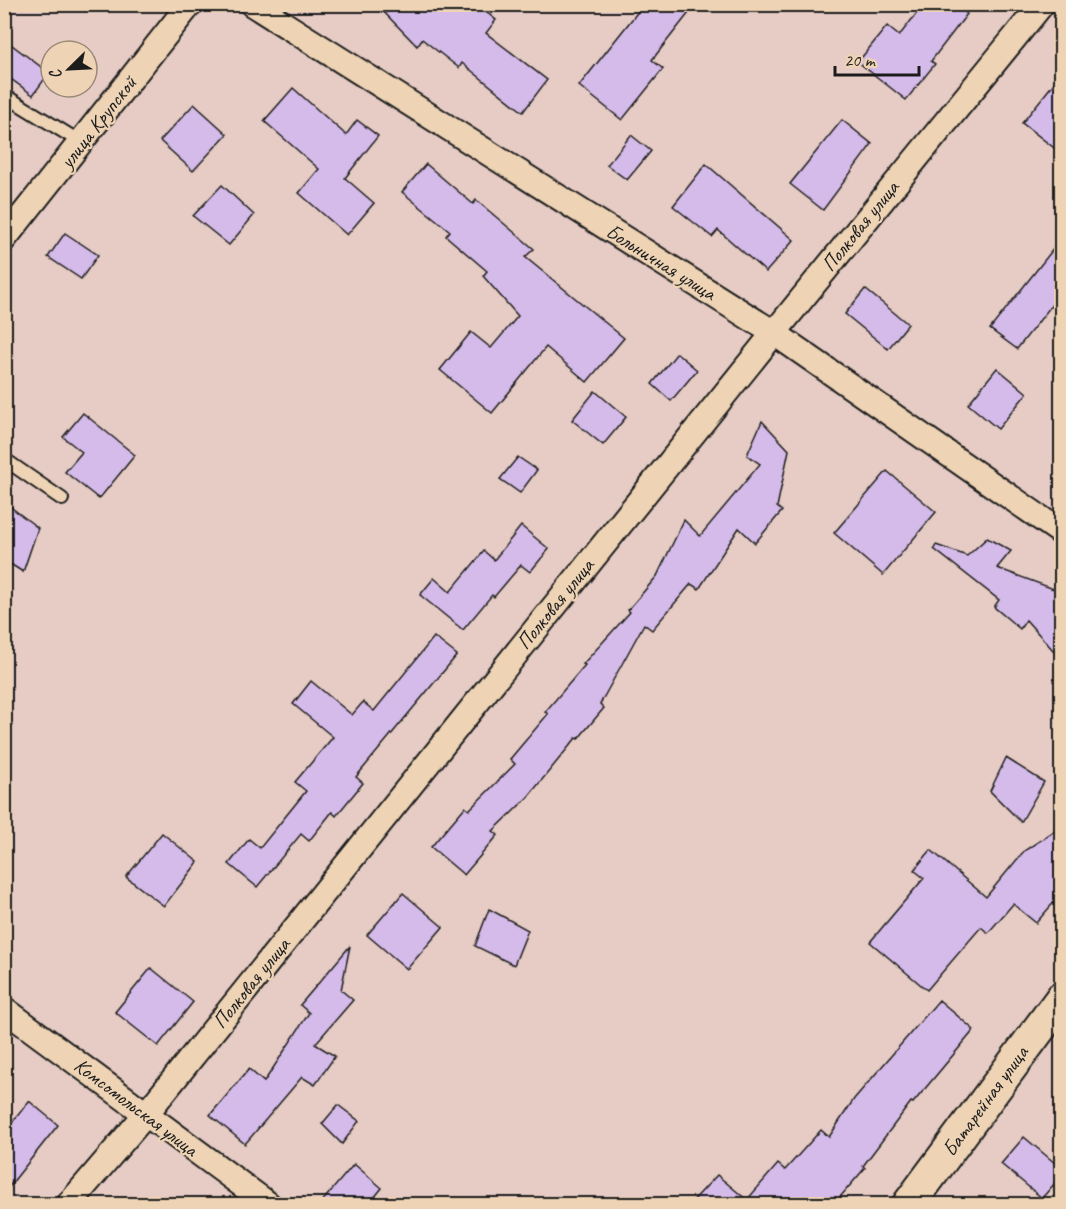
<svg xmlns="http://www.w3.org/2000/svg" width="1066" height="1209" viewBox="0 0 1066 1209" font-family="Caveat,sans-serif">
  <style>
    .building { fill: #d5bbea; stroke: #1c1c1c; stroke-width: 1.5 }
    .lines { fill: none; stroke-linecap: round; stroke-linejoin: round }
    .service-casing { stroke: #1c1c1c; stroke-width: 16 }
    .minor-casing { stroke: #1c1c1c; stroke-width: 28 }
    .tertiary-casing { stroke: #1c1c1c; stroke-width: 36 }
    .service { stroke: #eed4b5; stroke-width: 12 }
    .minor { stroke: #eed4b5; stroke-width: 24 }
    .tertiary { stroke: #eed4b5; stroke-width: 32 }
    .labels { text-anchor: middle; stroke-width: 4.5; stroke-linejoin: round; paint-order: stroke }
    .street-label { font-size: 21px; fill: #1c1c1c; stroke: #eed4b5 }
  </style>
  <rect width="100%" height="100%" fill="#e6ccc5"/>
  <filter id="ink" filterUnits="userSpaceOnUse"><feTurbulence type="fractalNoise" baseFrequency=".0167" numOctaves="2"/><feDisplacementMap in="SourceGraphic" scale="12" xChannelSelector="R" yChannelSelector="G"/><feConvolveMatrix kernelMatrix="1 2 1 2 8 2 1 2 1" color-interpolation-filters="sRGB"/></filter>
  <g filter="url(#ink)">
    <g class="building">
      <polygon points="376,4 476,4 496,20 486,33 547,80 523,112 462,63 459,68 422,39 417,46"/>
      <polygon points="644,4 696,4 652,60 663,69 622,120 579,86"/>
      <polygon points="924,4 955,4 967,14 931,61 935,64 906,100 858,62 887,26 899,36"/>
      <polygon points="4,39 49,73 33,95 4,74"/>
      <polygon points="1062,73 1062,154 1022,123"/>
      <polygon points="293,88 346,135 357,120 378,136 345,178 374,203 347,235 299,193 319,169 264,121"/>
      <polygon points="194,104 227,134 193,171 160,141"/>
      <polygon points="842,120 872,144 823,210 790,184"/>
      <polygon points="631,135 651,151 627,180 607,165"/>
      <polygon points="426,164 473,204 476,200 534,249 525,257 624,338 587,382 546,347 492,413 440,370 471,332 491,348 518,316 483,276 487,271 446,236 450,231 402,192"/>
      <polygon points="706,164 794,240 766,272 718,230 712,237 673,206"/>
      <polygon points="222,185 254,215 229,245 193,216"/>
      <polygon points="65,233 98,255 81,279 48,257"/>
      <polygon points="1062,238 1062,292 1017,349 990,329"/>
      <polygon points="865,289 908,324 888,349 845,314"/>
      <polygon points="677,353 697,370 671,401 652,384"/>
      <polygon points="997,368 1027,393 998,429 968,404"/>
      <polygon points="595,391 626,417 603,445 572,420"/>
      <polygon points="83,413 135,455 99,499 65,472 82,452 63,437"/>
      <polygon points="762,421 789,450 777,507 782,511 755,543 739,528 699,589 691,584 652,630 644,624 600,704 604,708 578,739 576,738 528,797 493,831 498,835 464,875 431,847 465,807 469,810 515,764 510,759 548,714 545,712 585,665 583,664 630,612 628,610 657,576 684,520 700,536 760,464 747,455"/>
      <polygon points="518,457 537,470 520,493 500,479"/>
      <polygon points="887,471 936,512 883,575 834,533"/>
      <polygon points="4,502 38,528 23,572 4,560"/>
      <polygon points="521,526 549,549 530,572 521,565 494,597 492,595 463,630 420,595 434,578 450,592 484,551 494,560"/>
      <polygon points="987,538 1011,551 997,568 1062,592 1062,660 1026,620 1020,629 994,607 999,600 934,549 936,545 967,556"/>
      <polygon points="434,637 457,655 356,777 363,783 336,816 332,812 309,841 301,834 257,887 229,864 249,839 260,848 306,791 295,782 333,737 293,704 311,681 352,715 363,702 374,711"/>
      <polygon points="1006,758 1044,782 1021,822 990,791"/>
      <polygon points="1062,826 1062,893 1036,923 1013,904 988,933 981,927 927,990 870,942 924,878 914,870 931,850 986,897 1024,851"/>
      <polygon points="162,833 198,862 164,906 126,877"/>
      <polygon points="403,893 443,927 407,969 367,935"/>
      <polygon points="489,909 528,930 514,965 475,946"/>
      <polygon points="350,946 341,990 353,1000 315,1044 335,1056 315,1085 302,1077 245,1144 210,1115 249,1069 264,1082 309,1013 300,1005"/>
      <polygon points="151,968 193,1002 158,1046 115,1012"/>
      <polygon points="939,1000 974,1030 913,1103 911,1102 863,1166 865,1168 834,1204 690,1204 717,1175 747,1200 778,1164 785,1170 821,1130 829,1137 854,1099"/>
      <polygon points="29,1101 58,1125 4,1193 4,1133"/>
      <polygon points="338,1105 359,1121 342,1144 322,1124"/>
      <polygon points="1024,1137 1062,1169 1062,1175 1042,1198 1001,1164"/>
      <polygon points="354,1164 382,1188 369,1204 320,1204"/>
    </g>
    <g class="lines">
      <g class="service-casing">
        <g id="service">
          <polyline points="4,95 82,143"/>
          <polyline points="4,459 62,499"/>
        </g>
      </g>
      <g class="minor-casing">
        <g id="minor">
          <polyline points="252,4 774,333 1062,533"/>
          <polyline points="4,239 190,4"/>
          <polyline points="4,1009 268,1204"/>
          <polyline points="69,1204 146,1114 774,333 1042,4"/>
        </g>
      </g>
      <g class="tertiary-casing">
        <polyline id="tertiary" points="909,1204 1062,998"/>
      </g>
      <use href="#service" class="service"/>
      <use href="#minor" class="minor"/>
      <use href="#tertiary" class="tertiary"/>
    </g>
  </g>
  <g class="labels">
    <g class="street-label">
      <text transform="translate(98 122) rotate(-52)" y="7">улица Крупской</text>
      <text transform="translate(860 226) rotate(-51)" y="7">Полковая улица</text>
      <text transform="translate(661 262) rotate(32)" y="7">Больничная улица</text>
      <text transform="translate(555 604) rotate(-51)" y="7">Полковая улица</text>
      <text transform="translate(251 983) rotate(-51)" y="7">Полковая улица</text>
      <text transform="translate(985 1101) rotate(-54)" y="7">Батарейная улица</text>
      <text transform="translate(136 1107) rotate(37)" y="7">Комсомольская улица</text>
    </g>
  </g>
  <rect width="1066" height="1209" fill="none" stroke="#eed4b5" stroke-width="24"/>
  <rect x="12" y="12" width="1042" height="1185" fill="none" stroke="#1c1c1c" stroke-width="2" filter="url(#ink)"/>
  <g transform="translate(69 69) rotate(246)"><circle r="28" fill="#eed4b5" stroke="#9a8a78" stroke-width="1.5"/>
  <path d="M0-4.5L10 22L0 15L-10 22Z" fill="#1c1c1c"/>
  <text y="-9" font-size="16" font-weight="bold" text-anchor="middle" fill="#1c1c1c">С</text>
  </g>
  <path d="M835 66v9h84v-9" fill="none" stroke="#1c1c1c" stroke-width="3"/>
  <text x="844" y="66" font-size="18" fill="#1c1c1c" stroke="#eed4b5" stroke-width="4.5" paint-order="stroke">20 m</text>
</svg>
